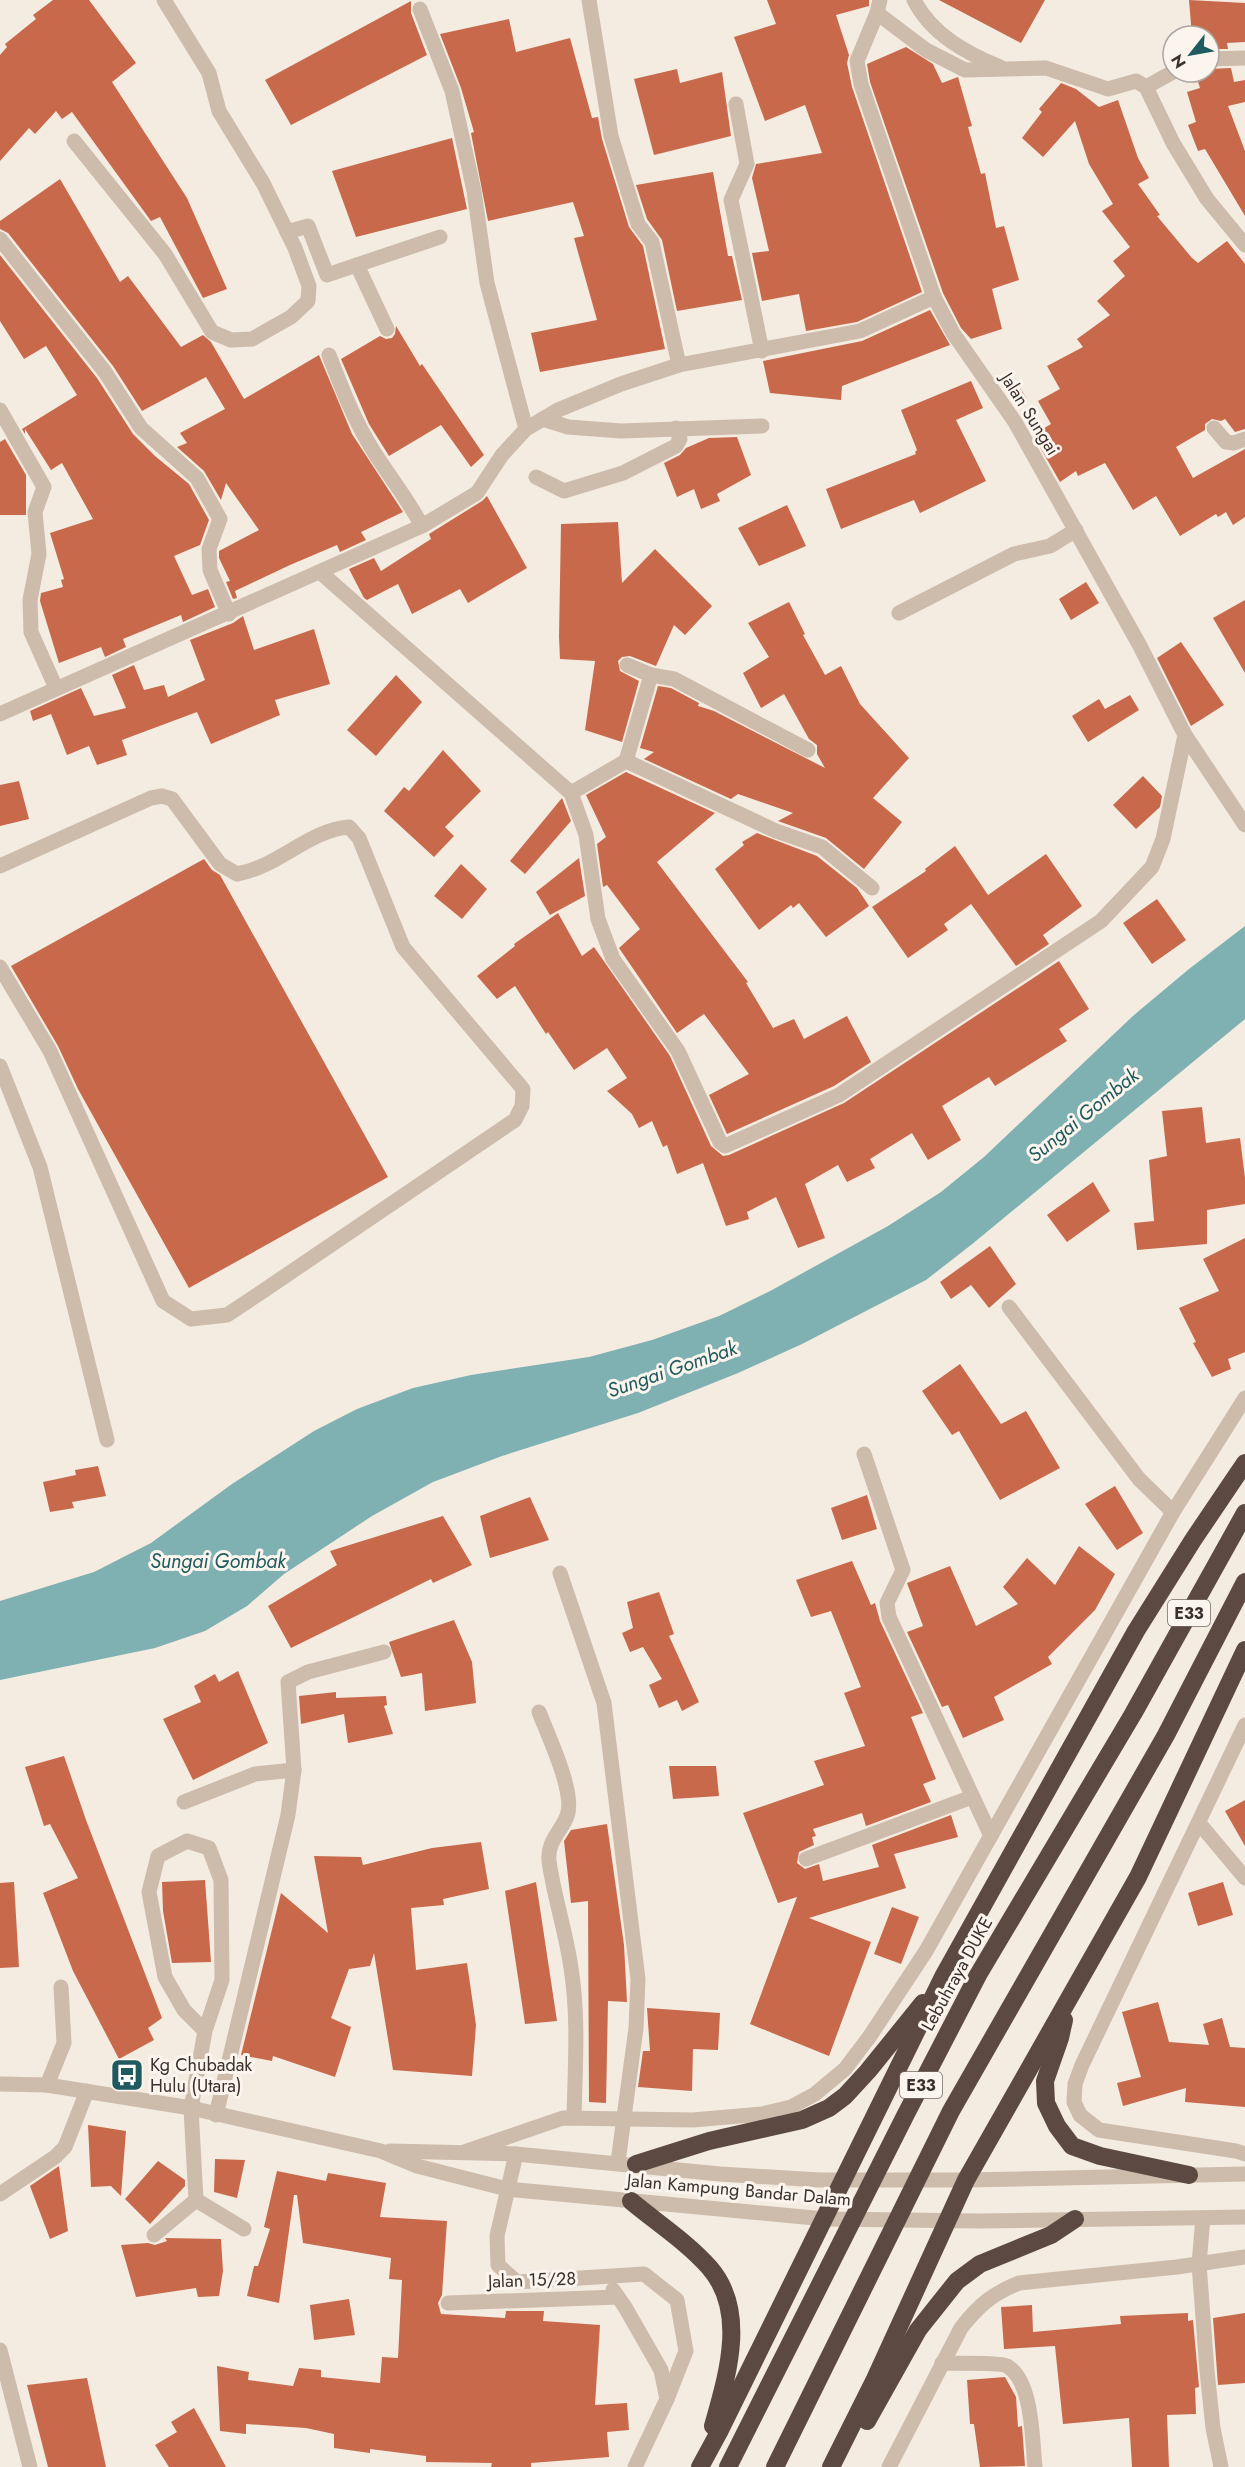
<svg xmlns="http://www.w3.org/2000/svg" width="1245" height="2467" viewBox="0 0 1245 2467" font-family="Jost,sans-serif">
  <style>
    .water { fill: #7fb0b2 }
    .building { fill: #c8694b }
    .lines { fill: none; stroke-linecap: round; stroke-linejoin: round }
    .minor { stroke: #cdbbac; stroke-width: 15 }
    .highway { stroke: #5c4a42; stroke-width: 18 }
    .labels { text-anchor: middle; stroke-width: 6; stroke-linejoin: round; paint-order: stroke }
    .shield { fill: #fbf5ee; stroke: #756b66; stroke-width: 1.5 }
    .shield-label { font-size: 16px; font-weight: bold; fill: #3b302b }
    .street-label { font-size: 18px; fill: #3b302b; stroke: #fbf5ee }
    .poi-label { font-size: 18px; fill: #3b302b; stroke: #fbf5ee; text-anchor: start }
    .water-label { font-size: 20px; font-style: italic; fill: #1f5a5e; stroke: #fbf5ee }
  </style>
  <rect width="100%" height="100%" fill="#f4ebe1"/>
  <polygon class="water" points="1245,926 1245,1019 971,1245 926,1280 802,1344 738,1373 638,1413 502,1456 433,1482 372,1516 284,1574 247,1606 205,1631 155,1648 0,1680 0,1601 94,1572 151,1543 232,1484 314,1431 357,1409 413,1388 471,1375 589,1357 652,1340 719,1316 772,1290 888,1226 941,1192 984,1157 1134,1015 1189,969"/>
  <g class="building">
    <polygon points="53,0 89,0 136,63 112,82 187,198 227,289 203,298 160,217 151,221 72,112 62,119 56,111 35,134 29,128 0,161 0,55 7,47 5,44 36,19 33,15"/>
    <polygon points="767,0 869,0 869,6 836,15 849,55 847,63 852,87 922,292 857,322 806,331 799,294 762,301 752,253 769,251 752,178 756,164 822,153 805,105 765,121 734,37 776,24"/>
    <polygon points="939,0 1045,0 1021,43"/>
    <polygon points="1189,0 1245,3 1245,42 1227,43 1228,49 1209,49 1209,36 1192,36"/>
    <polygon points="411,1 411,13 427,55 291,125 265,80"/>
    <polygon points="509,19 516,52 570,38 592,118 598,117 602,139 629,227 643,246 665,349 540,372 531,333 597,320 574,238 584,236 573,202 488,221 471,133 474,132 461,88 440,34"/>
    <polygon points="906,47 933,64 942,83 958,77 972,126 968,127 981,174 985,173 996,228 1004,226 1019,280 992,289 1002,329 971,339 961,328 943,293 870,82 867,64"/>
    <polygon points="1231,68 1234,82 1245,80 1245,102 1228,106 1245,151 1245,216 1205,149 1198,151 1188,125 1196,122 1187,92 1200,88 1195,72 1209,72 1209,69"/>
    <polygon points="677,69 680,83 722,72 731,136 654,155 634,79"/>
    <polygon points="1061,83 1076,89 1099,107 1118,100 1138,158 1149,178 1138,184 1160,215 1157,216 1192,258 1198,263 1227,241 1245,264 1245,429 1235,432 1225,419 1221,421 1212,419 1205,424 1205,430 1176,447 1193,478 1245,449 1245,517 1233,525 1226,512 1218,517 1216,514 1180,536 1156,496 1133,510 1105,463 1078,476 1076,471 1060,482 1033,435 1051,424 1038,401 1060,389 1047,366 1083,347 1077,339 1110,315 1097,301 1125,276 1113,261 1130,247 1102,211 1113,204 1089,164 1075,121 1043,157 1022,138 1042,112 1039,109"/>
    <polygon points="452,138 467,209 356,237 332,171"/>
    <polygon points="713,172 728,256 732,256 742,300 677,311 662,240 647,219 636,185"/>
    <polygon points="60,179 120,282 128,276 181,347 203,335 211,342 244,399 319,355 352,434 403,512 361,532 366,540 340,552 337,545 290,565 235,591 237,598 233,599 226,582 230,581 219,558 219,551 259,530 226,483 221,500 204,471 177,447 187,443 180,433 225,409 206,377 142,411 113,366 8,233 0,229 0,221"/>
    <polygon points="0,255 97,378 133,434 155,456 189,484 209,520 200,545 174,556 192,595 208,589 215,607 183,622 181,615 123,639 126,647 105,657 101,647 59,663 40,601 41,593 63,587 61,580 64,579 50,533 93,519 62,463 51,470 25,429 25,434 22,429 77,395 46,346 24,359 0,321"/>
    <polygon points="930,310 950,345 842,386 841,400 770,393 763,361 862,341"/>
    <polygon points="396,326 420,366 422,364 484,455 471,467 441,425 389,456 369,424 341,359 380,336 386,339 392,338 395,334"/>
    <polygon points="971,381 983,408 956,420 986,481 920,513 914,500 841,529 826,489 916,454 915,452 917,450 901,410"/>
    <polygon points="1017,383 1027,399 1016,406 1005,390"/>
    <polygon points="737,437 751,475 717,494 720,501 701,509 694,489 677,497 664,463 680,455 686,448 709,438"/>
    <polygon points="5,439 26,475 26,515 0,515 0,442"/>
    <polygon points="487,496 527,568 468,603 460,589 412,614 398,584 367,600 364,598 349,569 374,558 381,571 431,539 429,534 482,501"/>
    <polygon points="787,505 806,546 759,566 738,528"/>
    <polygon points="618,522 622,583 655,549 712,606 685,635 674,625 656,666 630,656 622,657 618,661 620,671 639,681 622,742 585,730 595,661 560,659 559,637 561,524"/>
    <polygon points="1086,582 1099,603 1071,620 1059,599"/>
    <polygon points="1245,600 1245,673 1213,618"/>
    <polygon points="789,602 805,634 803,635 825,675 841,666 860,704 909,758 873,798 902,822 864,869 826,838 778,821 793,813 738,794 731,799 644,759 654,752 640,748 658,686 671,688 699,703 698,706 714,711 825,768 817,754 817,745 809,739 784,694 761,708 743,673 769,657 748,623"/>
    <polygon points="243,616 254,650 314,629 330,684 275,700 280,715 211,744 197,712 122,740 127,755 97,765 89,746 67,755 51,714 33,721 30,711 81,688 94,716 126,708 112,675 134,665 144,690 164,685 168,697 205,680 190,640 233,623"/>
    <polygon points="1181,642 1224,705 1191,726 1157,658"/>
    <polygon points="396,675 422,702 376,756 347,730"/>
    <polygon points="1130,695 1139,710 1088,742 1072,716 1099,699 1105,709"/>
    <polygon points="443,750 481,791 445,827 454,836 434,857 384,811 404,787 409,791"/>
    <polygon points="626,772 715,813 657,862 748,982 746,983 773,1028 794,1019 804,1039 847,1016 871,1062 834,1086 727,1134 709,1095 749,1074 704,1014 677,1033 619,948 640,929 607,885 603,887 597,844 606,837 586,795"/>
    <polygon points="1143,776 1162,796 1160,807 1136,829 1113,805"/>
    <polygon points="19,781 29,819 0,826 0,785"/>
    <polygon points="562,798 571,821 525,874 510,861"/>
    <polygon points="757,833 817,856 857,888 869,906 826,937 799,903 793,908 791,905 759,930 715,869 744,845 742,842"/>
    <polygon points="955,846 988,895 1046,854 1082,906 1043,935 1049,944 1016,966 971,904 944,924 948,930 908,958 872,907 926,871 925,869"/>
    <polygon points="579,858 585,896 550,915 536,892"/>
    <polygon points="204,859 212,870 220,875 388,1177 189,1288 78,1089 58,1046 11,966"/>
    <polygon points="461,864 487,889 462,919 434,896"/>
    <polygon points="1157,899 1186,940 1152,964 1123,923"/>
    <polygon points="558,913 582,956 594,947 670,1056 711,1146 723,1156 729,1155 844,1103 1059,961 1089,1009 1059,1029 1067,1041 995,1086 989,1077 942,1106 961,1140 928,1160 912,1133 870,1159 875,1168 847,1182 838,1165 805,1184 825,1238 798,1248 776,1197 747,1212 749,1219 726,1226 703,1163 677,1174 667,1145 663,1147 652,1121 639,1128 632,1114 607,1091 627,1078 607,1048 574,1070 548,1032 546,1034 515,986 497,999 477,976 515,946 514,944"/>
    <polygon points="1202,1107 1206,1143 1240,1138 1245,1178 1245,1204 1207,1210 1207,1244 1137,1250 1134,1223 1154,1221 1149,1160 1167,1156 1162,1111"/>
    <polygon points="1093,1182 1110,1211 1067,1242 1047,1215"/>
    <polygon points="1245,1238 1245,1352 1228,1359 1231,1369 1212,1377 1193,1343 1196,1342 1179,1308 1219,1291 1203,1259"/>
    <polygon points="990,1246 1016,1284 989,1308 971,1285 951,1299 940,1282"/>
    <polygon points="960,1364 1001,1424 1026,1411 1060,1468 1000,1500 959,1431 952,1435 922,1391"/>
    <polygon points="98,1466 106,1496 72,1502 74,1508 50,1512 43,1482 76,1475 75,1470"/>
    <polygon points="1115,1486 1143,1533 1117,1550 1085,1504"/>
    <polygon points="867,1495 877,1529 842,1540 831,1508"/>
    <polygon points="530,1497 549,1540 490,1558 480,1516"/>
    <polygon points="443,1516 472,1565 433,1583 431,1579 291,1648 268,1606 337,1565 330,1551"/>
    <polygon points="1079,1546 1115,1574 1095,1610 1048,1657 1052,1664 994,1697 1004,1720 963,1738 948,1705 942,1707 907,1632 923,1626 907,1583 950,1566 976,1626 1018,1604 1003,1587 1027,1558 1055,1585"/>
    <polygon points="852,1561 871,1605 875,1603 880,1621 923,1713 911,1717 936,1779 923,1784 931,1802 866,1826 862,1813 813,1829 816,1836 812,1837 814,1845 799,1852 797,1863 805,1869 819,1864 823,1881 879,1867 872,1845 951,1815 958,1837 894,1854 906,1888 809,1918 871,1942 829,2056 750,2024 797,1897 778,1903 743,1813 824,1785 814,1761 865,1746 844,1693 861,1687 831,1611 811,1617 796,1580"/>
    <polygon points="659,1592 674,1634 669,1636 699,1702 682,1711 677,1700 659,1708 649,1685 662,1679 643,1647 630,1652 622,1633 633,1628 627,1602"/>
    <polygon points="454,1620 472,1662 476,1703 425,1711 422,1673 401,1677 389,1642"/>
    <polygon points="238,1671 268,1743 193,1780 163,1719 201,1702 194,1686 215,1674 219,1682"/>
    <polygon points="336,1692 336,1698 386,1696 387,1705 384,1706 393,1734 348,1743 344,1714 301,1724 299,1696"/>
    <polygon points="64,1756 86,1820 162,2018 148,2028 154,2040 119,2059 73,1971 43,1893 78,1878 50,1824 44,1826 25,1767"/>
    <polygon points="669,1766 716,1766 719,1796 673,1799"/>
    <polygon points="1245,1800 1245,1846 1225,1811"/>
    <polygon points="607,1824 624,1945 627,2002 608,2001 606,2103 589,2102 588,1901 571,1903 564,1841 571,1830"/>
    <polygon points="481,1842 489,1889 443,1899 444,1905 411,1908 416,1970 467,1963 476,2025 472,2076 393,2070 374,1953 370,1966 349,1969 331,2018 351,2027 335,2077 273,2056 272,2061 241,2055 281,1893 328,1933 314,1856 361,1857 363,1865 432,1848"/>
    <polygon points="205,1880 211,1962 172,1963 163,1911 162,1882"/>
    <polygon points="14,1882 19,1967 0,1968 0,1883"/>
    <polygon points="536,1882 557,2021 525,2024 505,1891"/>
    <polygon points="1223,1882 1233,1915 1198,1926 1188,1893"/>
    <polygon points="892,1907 919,1917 901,1964 874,1954"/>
    <polygon points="1158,2002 1169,2042 1209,2045 1203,2024 1222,2018 1230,2047 1245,2048 1245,2107 1185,2102 1186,2088 1123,2106 1117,2083 1141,2077 1122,2012"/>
    <polygon points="647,2008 720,2013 718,2050 693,2049 692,2091 638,2087 643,2051 650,2051"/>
    <polygon points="88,2125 126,2131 121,2196 111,2186 91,2187"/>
    <polygon points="215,2159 245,2160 237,2198 214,2192"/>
    <polygon points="158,2161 185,2180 185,2186 150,2224 125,2199"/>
    <polygon points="59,2166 68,2231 50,2239 30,2186"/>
    <polygon points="277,2171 326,2181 328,2173 386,2183 380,2217 447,2221 442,2295 438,2303 441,2314 505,2318 506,2311 544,2311 543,2321 600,2325 595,2405 627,2403 629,2430 607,2432 609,2457 531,2463 531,2467 491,2467 492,2463 426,2462 426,2456 370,2449 370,2453 334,2448 334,2434 306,2428 246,2424 246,2434 220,2431 217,2366 249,2372 248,2380 293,2386 299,2368 321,2370 321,2377 380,2383 382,2357 398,2358 402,2280 389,2279 391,2258 303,2243 297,2195 294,2195 279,2303 247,2296 254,2266 258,2266 270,2229 264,2227"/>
    <polygon points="165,2238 221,2239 223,2271 219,2296 198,2297 196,2288 136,2297 121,2245 148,2243 155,2245 167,2241"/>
    <polygon points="349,2299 355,2335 314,2340 310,2305"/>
    <polygon points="1032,2305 1033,2332 1121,2324 1120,2316 1188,2313 1188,2321 1193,2320 1199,2387 1195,2388 1196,2414 1167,2415 1169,2467 1132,2467 1129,2418 1063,2424 1055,2346 1004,2349 1001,2307"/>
    <polygon points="1245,2313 1245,2383 1218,2385 1213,2318"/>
    <polygon points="1005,2377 1016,2397 1018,2427 1022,2426 1025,2466 980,2467 974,2424 970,2424 967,2380"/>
    <polygon points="87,2378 106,2467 48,2467 27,2385"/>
    <polygon points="194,2408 199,2417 226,2467 169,2467 155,2445 177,2432 171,2422"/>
  </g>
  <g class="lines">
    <g class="minor">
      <polyline points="589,0 611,136 638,224 652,242 679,365"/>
      <polyline points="880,0 877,13 857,61 861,84 934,297 953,333 1015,422 1140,646 1185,735 1245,825"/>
      <path d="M 914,0 C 931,34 966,53 1000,67"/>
      <polyline points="420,9 452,91 474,191 487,283 526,429"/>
      <polyline points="877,13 926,50 965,70 1046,68 1108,89 1136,81 1146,87 1173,72"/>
      <polyline points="1209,59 1245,58"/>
      <polyline points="1146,87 1173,143 1207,199 1245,245"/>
      <polyline points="736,104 747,164 731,200 762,351"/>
      <polyline points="74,141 165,254 212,332 231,340 252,339 291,317 308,301 309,286 295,248 263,183 219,111 209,73 164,0"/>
      <polyline points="287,232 308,226 327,275 440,237"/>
      <polyline points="0,239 105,372 141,428 197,478 220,519 209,549 210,570 229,614"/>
      <polyline points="357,265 387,329"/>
      <path d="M 329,355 C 342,389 355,422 374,452 C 390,477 408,500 422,526"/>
      <polyline points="0,410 44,487 35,512 39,554 30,600 31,632 56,688"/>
      <polyline points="543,419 568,427 621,431 762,426"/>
      <polyline points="1214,428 1226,442 1234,443 1245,439"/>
      <polyline points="536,477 564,491 623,473 676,446 680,439 676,428"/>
      <polyline points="320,572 571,793 586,835 598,919 613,959 678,1051 720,1142 725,1146 839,1095 1101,921 1152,867 1163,839 1185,735"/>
      <polyline points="899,613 1014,554 1050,546 1076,530"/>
      <polyline points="627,665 651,675 674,679 808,750"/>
      <polyline points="0,714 422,526 477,493 502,455 526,429 558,410 621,384 679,365 860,331 934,297"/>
      <polyline points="626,761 651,675"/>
      <polyline points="571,793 626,761 776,831 822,847 872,888"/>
      <path d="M 0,866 L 151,798 L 162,796 L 172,799 L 220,864 L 237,874 C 278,867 309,830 349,827 L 359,838 L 403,947 L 523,1089 L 522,1106 L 515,1120 L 266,1289 L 227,1315 L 191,1319 L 163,1301 L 50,1051 L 0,967"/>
      <polyline points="0,1066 40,1167 107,1440"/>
      <polyline points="1009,1307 1139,1479 1173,1512"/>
      <polyline points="864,1454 903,1570 887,1603 889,1617 991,1836"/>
      <polyline points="560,1573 604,1703 638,1979 636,2028 618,2162"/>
      <path d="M 539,1712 C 548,1735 576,1794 567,1816 C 561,1832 547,1841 549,1861 C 554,1897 566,1932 571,1968 C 579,2018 575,2068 574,2118"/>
      <polyline points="1245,1725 1082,2065 1075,2084 1074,2102 1080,2115 1099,2130 1236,2151 1245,2154"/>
      <polyline points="184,1802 255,1774 294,1770"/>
      <polyline points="1199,1823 1245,1878"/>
      <polyline points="806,1859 972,1797"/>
      <polyline points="0,2084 47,2085 191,2108 381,2151 417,2166 507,2189 825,2219 980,2221 1245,2217"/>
      <polyline points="47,2085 64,2043 61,1987"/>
      <polyline points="216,2115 288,1815 294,1770 288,1682 308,1672 384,1652"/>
      <polyline points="390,2151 516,2154 720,2174 820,2180 966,2180 1245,2174"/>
      <polyline points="464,2152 563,2118 693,2120 762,2114 791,2107 815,2094 845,2069 870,2036 926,1951 1173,1512 1245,1398"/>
      <polyline points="516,2154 497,2236 498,2265 517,2282 644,2274 677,2300 686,2351 667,2399 635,2467"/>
      <polyline points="0,2194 55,2157 65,2147 87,2091"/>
      <polyline points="196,2200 244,2229"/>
      <polyline points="1203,2218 1199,2264 1207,2371 1213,2428 1221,2467"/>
      <polyline points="154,2235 196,2200 191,2108 205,2031 222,1980 221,1880 209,1848 187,1841 158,1856 149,1892 165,1977 184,2010 205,2031"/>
      <polyline points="613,2290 625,2307 661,2370 667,2399"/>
      <polyline points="448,2303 618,2297"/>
      <polyline points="0,2350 30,2467"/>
      <path d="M 942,2363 C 954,2364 999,2362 1007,2366 C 1033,2381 1032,2440 1035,2467"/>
      <path d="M 889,2467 L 961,2328 C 979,2305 992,2294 1019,2283 L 1177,2267 L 1245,2257"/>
    </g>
    <g class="highway">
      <polyline points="1064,2020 1060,2038 1045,2081 1046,2103 1057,2126 1072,2146 1100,2156 1189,2175"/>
      <polyline points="636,2164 709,2141 802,2120 829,2108 845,2096 868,2071 923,2003"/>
      <path d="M 631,2201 C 656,2222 687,2242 709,2267 C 748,2311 727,2376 713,2426"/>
      <polyline points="867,2421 918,2330 957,2281 980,2264 1051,2235 1075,2219"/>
      <polyline points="700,2467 719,2432 943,1977 1136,1631 1193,1540 1245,1463"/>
      <polyline points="728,2467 906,2114 978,1975 1133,1714 1245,1513"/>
      <polyline points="775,2467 951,2111 1166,1735 1245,1582"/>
      <polyline points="831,2467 875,2379 966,2180 1138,1877 1245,1650"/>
    </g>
  </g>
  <defs>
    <g id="bus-square" transform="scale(1.725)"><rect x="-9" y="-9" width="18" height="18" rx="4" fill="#1f5a5e" stroke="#fbf5ee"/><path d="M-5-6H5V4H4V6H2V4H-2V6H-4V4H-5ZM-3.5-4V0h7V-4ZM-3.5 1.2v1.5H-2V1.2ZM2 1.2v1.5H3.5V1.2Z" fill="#fff"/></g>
  </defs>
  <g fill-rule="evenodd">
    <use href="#bus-square" x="127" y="2075"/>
  </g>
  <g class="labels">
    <g class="shield">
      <rect x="1168" y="1600" width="42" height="26" rx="4.5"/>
      <rect x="900" y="2072" width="42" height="26" rx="4.5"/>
    </g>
    <g class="shield-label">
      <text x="1189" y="1619">E33</text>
      <text x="921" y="2091">E33</text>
    </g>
    <g class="street-label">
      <text transform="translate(1030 414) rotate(58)" y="6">Jalan Sungai</text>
      <text transform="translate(957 1974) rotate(-61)" y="6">Lebuhraya DUKE</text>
      <text transform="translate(739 2190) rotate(5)" y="6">Jalan Kampung Bandar Dalam</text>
      <text transform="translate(532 2280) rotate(-2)" y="6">Jalan 15/28</text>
    </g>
    <g class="poi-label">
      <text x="150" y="2071">Kg Chubadak<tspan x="150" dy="21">Hulu (Utara)</tspan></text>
    </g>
    <g class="water-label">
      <text transform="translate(1083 1115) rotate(-39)" y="7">Sungai Gombak</text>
      <text transform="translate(672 1369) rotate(-19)" y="7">Sungai Gombak</text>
      <text x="218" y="1568">Sungai Gombak</text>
    </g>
  </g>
  <g transform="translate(1191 54) rotate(239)"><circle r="28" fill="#fbf5ee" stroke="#aea6a0" stroke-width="1.5"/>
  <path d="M0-4.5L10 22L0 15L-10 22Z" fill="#1f5a5e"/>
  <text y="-9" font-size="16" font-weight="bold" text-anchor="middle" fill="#3b302b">N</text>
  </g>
</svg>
